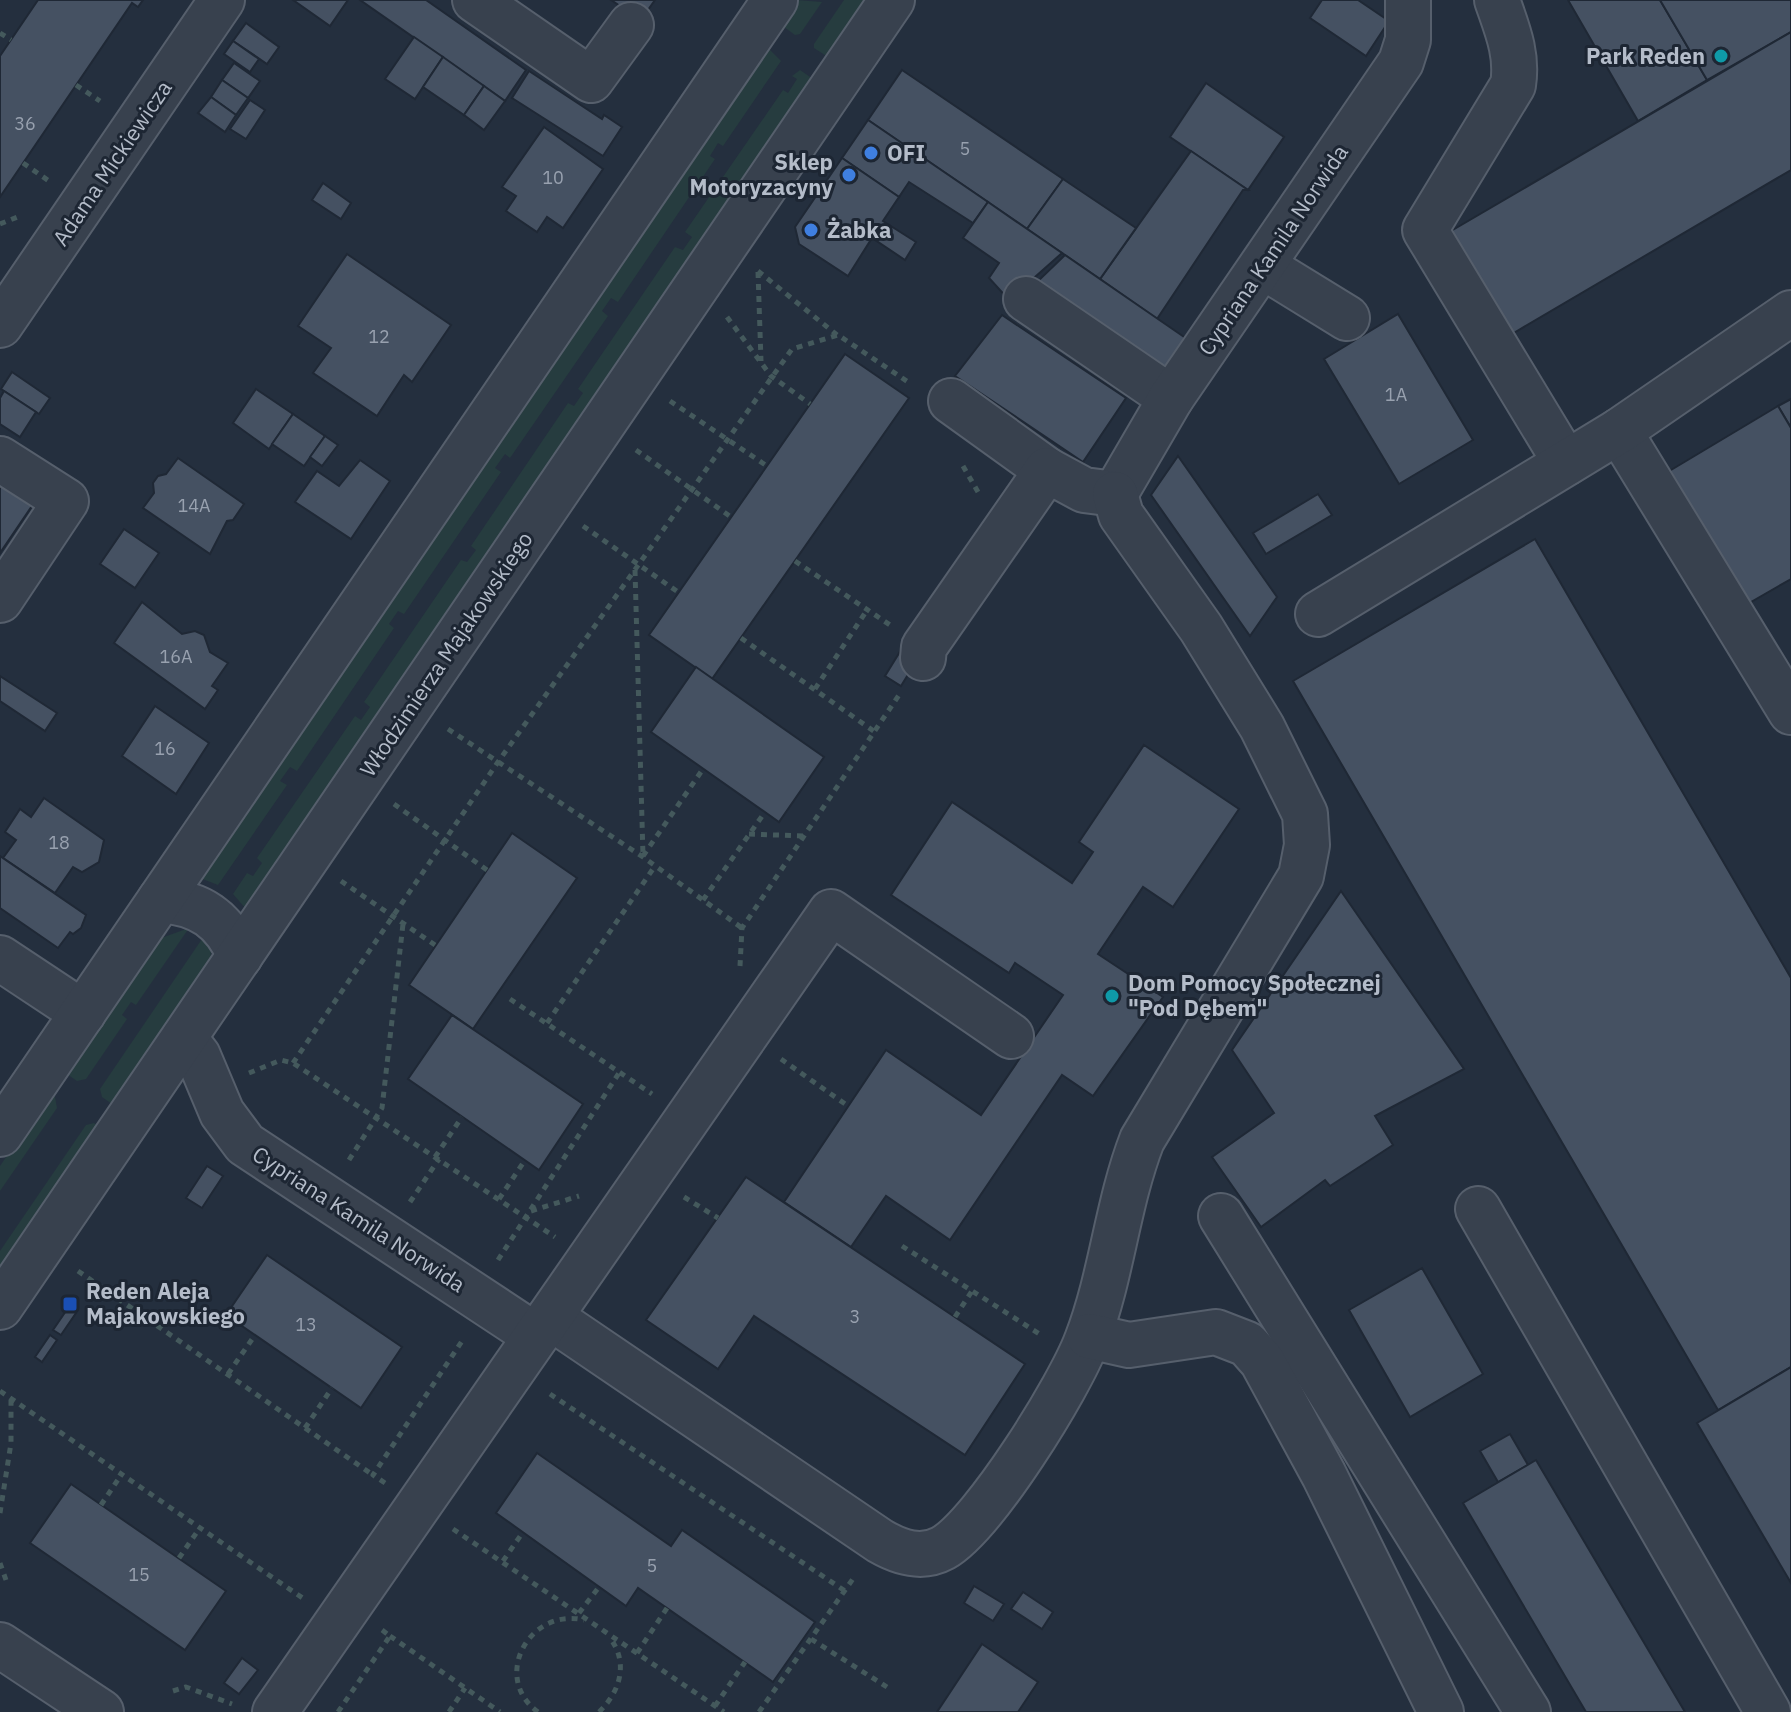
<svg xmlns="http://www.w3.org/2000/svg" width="1791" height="1712" viewBox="0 0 1791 1712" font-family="'IBM Plex Sans',sans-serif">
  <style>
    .green { fill: #263c3f }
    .building { fill: #455162; stroke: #1f2835; stroke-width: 2 }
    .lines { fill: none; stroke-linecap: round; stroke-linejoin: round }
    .minor-casing { stroke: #565f6c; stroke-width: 48 }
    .path { stroke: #44595c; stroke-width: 5; stroke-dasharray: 6 6; stroke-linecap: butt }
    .minor { stroke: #38414e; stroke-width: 44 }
    .culture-dot { fill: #0f9aa8; stroke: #1d2633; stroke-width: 3 }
    .shop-dot { fill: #3f7fe0; stroke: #1d2633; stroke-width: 3 }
    .transit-dot { fill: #1a4fb4; stroke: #1d2633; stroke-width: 3 }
    .labels { text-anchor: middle; stroke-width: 6; stroke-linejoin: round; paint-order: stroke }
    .number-label { font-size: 18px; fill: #98a1af }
    .poi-label { font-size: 22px; font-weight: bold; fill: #b4bcc9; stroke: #1d2633; text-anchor: start }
    .street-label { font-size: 22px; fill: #b4bcc9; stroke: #1d2633 }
  </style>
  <rect width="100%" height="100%" fill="#242f3e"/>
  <g class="green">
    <polygon points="796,0 822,2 800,34 795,35 780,24"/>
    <polygon points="844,0 871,0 831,59 814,48 814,44"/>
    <polygon points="765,45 781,61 723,146 718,143 710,156 715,159 618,302 611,298 602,311 608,316 510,458 505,454 495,468 501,472 404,614 398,611 389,624 394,628 297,771 290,767 280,781 287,785 218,885 200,878"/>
    <polygon points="800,70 816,81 246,909 233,894 247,873 253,876 262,863 257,858 355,716 361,720 370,707 364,702 461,560 467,562 476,550 471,546 568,403 574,406 583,393 578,389 675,247 683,250 692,237 685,232 783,90 788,93 797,79 792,76"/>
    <polygon points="189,928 136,1005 131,1002 122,1015 127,1019 86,1079 77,1081 64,1072 153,941"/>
    <polygon points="204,936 211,950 210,965 115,1106 102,1097 100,1089"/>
    <polygon points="49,1094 55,1097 57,1108 0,1191 0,1166"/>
    <polygon points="94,1123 100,1128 0,1274 0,1251 86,1125"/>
  </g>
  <g class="building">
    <polygon points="38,0 143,0 138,7 132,3 0,197 0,56"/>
    <polygon points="293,0 348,0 330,26"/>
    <polygon points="360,0 426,0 526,70 505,101"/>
    <polygon points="611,0 655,0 641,20"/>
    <polygon points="1322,0 1358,0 1389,21 1366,56 1310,18"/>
    <polygon points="1568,0 1660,0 1707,80 1638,121"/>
    <polygon points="1660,0 1791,0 1791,32 1707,80"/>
    <polygon points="246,23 279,47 267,64 233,41"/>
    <polygon points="1791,32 1791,170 1512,334 1451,231"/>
    <polygon points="414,37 443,57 415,99 385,79"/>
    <polygon points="233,41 259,59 250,72 224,54"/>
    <polygon points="443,57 484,86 464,115 423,87"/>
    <polygon points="234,63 260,81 248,98 222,80"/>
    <polygon points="902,70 1063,179 1027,229 868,120"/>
    <polygon points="529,71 602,119 604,115 622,127 603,156 512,98"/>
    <polygon points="222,80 248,98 236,115 211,97"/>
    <polygon points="1206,83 1284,137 1248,190 1170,137"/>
    <polygon points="484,86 505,101 484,130 464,115"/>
    <polygon points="211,97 236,115 225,132 198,113"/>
    <polygon points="250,100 265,110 246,139 230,129"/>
    <polygon points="868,120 988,202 973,223 909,182 899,197 842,158"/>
    <polygon points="544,127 603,169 563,228 547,217 537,232 506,211 516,196 502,187"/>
    <polygon points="1191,151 1248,190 1243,190 1157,319 1100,279"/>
    <polygon points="842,158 899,197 883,221 916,242 905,260 872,238 848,276 799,244 795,227"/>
    <polygon points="1063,179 1136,228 1100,279 1027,229"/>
    <polygon points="323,183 351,203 341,219 312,200"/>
    <polygon points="988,202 1062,253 1009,300 989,278 999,263 963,238"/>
    <polygon points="347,254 451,325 412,382 404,375 377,416 313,373 331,348 298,326"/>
    <polygon points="1065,255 1187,339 1166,371 1036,283"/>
    <polygon points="1398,314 1473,440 1399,484 1324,359"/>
    <polygon points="1002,315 1126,398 1083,462 955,376"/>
    <polygon points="845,354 909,398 712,679 649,635"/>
    <polygon points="12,372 50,398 39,414 1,389"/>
    <polygon points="256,389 293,414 269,449 233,423"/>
    <polygon points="4,391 36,412 20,437 0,424 0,398"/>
    <polygon points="1791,399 1791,428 1778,406"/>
    <polygon points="1778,406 1791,428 1791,579 1744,606 1666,473"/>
    <polygon points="293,414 325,436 304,466 272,444"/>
    <polygon points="325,436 338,445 322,466 310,457"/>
    <polygon points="1178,456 1277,597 1250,636 1151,495"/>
    <polygon points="178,458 244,504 233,520 227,521 210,554 143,508 154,493 153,483 158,476 166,474"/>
    <polygon points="360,460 390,481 351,539 295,502 317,471 339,486"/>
    <polygon points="0,475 36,500 0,553"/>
    <polygon points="1318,494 1332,515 1266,554 1253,533"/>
    <polygon points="124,529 159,553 135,588 100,564"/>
    <polygon points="1535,539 1791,978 1791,1367 1718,1410 1293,681"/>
    <polygon points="142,602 182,634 195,631 204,635 210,652 228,663 212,686 218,690 205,709 114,643"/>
    <polygon points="901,650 917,660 901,686 885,676"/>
    <polygon points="696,667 824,757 779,822 651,732"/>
    <polygon points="0,676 57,713 45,731 0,701"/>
    <polygon points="155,706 209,743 176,794 122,756"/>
    <polygon points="1144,745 1239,809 1173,907 1143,887 1098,954 1163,997 1093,1096 1062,1075 950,1240 886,1196 851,1247 784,1202 886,1050 981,1115 1063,995 1015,963 1009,973 891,895 952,802 1072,883 1093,852 1079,842"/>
    <polygon points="44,798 104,840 99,862 82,872 73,867 55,893 3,858 16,840 5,832 20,809 31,817"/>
    <polygon points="512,833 577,878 473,1029 409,985"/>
    <polygon points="0,856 86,915 81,928 73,934 70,932 58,948 0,908"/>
    <polygon points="1341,891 1464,1069 1375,1116 1393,1145 1330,1186 1325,1180 1261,1227 1212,1157 1274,1113 1232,1050"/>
    <polygon points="452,1015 583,1104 539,1170 408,1079"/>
    <polygon points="207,1166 223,1176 202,1208 186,1198"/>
    <polygon points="746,1177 1025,1364 965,1455 754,1316 718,1369 646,1320"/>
    <polygon points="267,1255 402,1347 361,1408 226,1315"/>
    <polygon points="1422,1268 1483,1374 1410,1417 1349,1310"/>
    <polygon points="68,1308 76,1313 61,1335 53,1330"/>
    <polygon points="50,1335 57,1340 42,1362 35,1357"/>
    <polygon points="1791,1367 1791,1583 1697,1423"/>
    <polygon points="1510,1434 1528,1465 1498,1482 1480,1451"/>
    <polygon points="537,1453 671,1546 682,1530 815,1622 773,1682 638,1588 626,1606 496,1513"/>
    <polygon points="1536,1460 1685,1712 1586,1712 1463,1503"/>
    <polygon points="71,1484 226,1591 185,1650 30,1543"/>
    <polygon points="974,1586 1004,1604 993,1621 964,1603"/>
    <polygon points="1023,1592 1053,1612 1042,1629 1011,1609"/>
    <polygon points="982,1644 1038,1682 1018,1712 937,1712"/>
    <polygon points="242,1658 258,1670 239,1694 224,1683"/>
  </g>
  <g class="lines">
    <g class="minor-casing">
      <g id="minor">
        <polyline points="475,0 591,80 631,25"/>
        <path d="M 1497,0 C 1507,29 1518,54 1513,85 L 1425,230 L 1566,463"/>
        <polyline points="1264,267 1347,318"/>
        <polyline points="1026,299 1171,398"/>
        <polyline points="0,325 222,0"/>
        <polyline points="951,401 1047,470"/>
        <polyline points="1619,431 1791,712"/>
        <polyline points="0,459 66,501 0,600"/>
        <polyline points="1115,494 1171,398 1401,62 1408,40 1408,0"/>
        <polyline points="1318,614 1619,431 1791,313"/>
        <polyline points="923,658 924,647 1047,470 1084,490 1115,494"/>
        <path d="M 160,900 C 200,903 224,919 240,956"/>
        <polyline points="0,958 83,1013"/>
        <polyline points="184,1038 198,1056 222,1113 245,1144 536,1336"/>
        <polyline points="0,1134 775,0"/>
        <polyline points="1478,1209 1768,1712"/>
        <polyline points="1221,1216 1528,1712"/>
        <polyline points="0,1307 892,0"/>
        <path d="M 550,1317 L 880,1541 C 899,1552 921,1560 943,1548 C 984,1525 1070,1386 1087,1340 C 1112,1275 1117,1205 1142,1140 L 1301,876 L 1307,845 L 1305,814 L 1262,727 L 1201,628 L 1121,515 L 1115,494"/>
        <polyline points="1089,1336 1129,1345 1216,1332 1247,1344 1262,1361 1324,1475 1441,1712"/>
        <polyline points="0,1645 101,1712"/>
        <polyline points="275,1712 831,912 1011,1036"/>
      </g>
    </g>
    <g class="path">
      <polyline points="0,33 11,40"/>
      <polyline points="76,85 100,101"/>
      <polyline points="23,163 49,181"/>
      <polyline points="0,224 20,216"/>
      <polyline points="758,271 837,335"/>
      <polyline points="758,272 761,361"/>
      <polyline points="727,317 771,376 810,404"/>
      <polyline points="670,401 767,466"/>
      <polyline points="636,450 731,517"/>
      <polyline points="963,466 978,492"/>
      <polyline points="583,526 678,592"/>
      <polyline points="795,561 890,625"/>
      <polyline points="635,570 643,856"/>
      <polyline points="741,638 875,732"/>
      <polyline points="815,689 867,610"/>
      <polyline points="448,729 643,857 742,928"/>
      <polyline points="394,804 487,870"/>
      <polyline points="749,834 803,836"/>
      <polyline points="643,856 703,769"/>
      <polyline points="341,881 435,945"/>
      <polyline points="703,900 765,812"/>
      <polyline points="740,966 742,928 901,692"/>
      <polyline points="510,999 652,1094"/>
      <polyline points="547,1023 655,866"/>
      <polyline points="781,1059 848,1106"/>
      <polyline points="293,1063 498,762 792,349 838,335 911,384"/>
      <polyline points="249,1073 281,1060 293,1063 555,1237"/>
      <polyline points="435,1157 462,1117"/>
      <polyline points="349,1160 382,1108 403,924"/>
      <polyline points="684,1197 718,1218"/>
      <polyline points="499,1199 525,1160"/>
      <polyline points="410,1202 439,1159"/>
      <polyline points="531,1211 579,1196"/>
      <polyline points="902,1246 1041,1335"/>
      <polyline points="498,1260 619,1073"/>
      <polyline points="78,1271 373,1475"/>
      <polyline points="955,1317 972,1291"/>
      <polyline points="228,1374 255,1335"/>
      <polyline points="0,1391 304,1599"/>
      <polyline points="550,1394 845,1591"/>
      <polyline points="305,1428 332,1388"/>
      <polyline points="385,1483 373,1475 464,1338"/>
      <polyline points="101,1505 121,1475"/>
      <polyline points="0,1513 11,1443 11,1400"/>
      <polyline points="453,1529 724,1712"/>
      <polyline points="179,1558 199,1529"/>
      <polyline points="503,1561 523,1532"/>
      <polyline points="0,1563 6,1580"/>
      <polyline points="579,1613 599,1587"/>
      <polyline points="390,1636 500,1712"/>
      <polyline points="811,1639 887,1687"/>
      <polyline points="637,1653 667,1608"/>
      <polyline points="173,1691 186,1687 232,1704"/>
      <polyline points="715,1706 745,1662"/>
      <polyline points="338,1712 390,1636 382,1630"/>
      <polyline points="449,1712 465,1688"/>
      <path d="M 538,1712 C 491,1678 529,1607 584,1620"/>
      <path d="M 599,1712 C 620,1692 629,1663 610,1638"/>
      <polyline points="759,1712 855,1576"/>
    </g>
    <use href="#minor" class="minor"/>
  </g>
  <g class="culture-dot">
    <circle cx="1721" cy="56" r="8"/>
    <circle cx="1112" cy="996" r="8"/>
  </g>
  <g class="shop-dot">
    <circle cx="871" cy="153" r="8"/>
    <circle cx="849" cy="175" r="8"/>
    <circle cx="811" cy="230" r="8"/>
  </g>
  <rect class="transit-dot" x="62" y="1296" width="16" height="16" rx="4"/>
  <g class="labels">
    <g class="number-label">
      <text x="25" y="130">36</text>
      <text x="965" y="155">5</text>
      <text x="553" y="184">10</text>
      <text x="379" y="343">12</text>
      <text x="1396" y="401">1A</text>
      <text x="194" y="512">14A</text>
      <text x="176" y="663">16A</text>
      <text x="165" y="755">16</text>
      <text x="59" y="849">18</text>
      <text x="855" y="1323">3</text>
      <text x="306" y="1331">13</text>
      <text x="652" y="1572">5</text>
      <text x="139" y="1581">15</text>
    </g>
    <g class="poi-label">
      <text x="1705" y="64" text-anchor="end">Park Reden</text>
      <text x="887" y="161">OFI</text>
      <text x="833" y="170" text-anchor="end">Sklep<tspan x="833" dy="25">Motoryzacyny</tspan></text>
      <text x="827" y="238">Żabka</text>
      <text x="1128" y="991">Dom Pomocy Społecznej<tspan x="1128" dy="25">"Pod Dębem"</tspan></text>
      <text x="86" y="1299">Reden Aleja<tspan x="86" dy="25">Majakowskiego</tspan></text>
    </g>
    <g class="street-label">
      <text transform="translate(112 163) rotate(-56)" y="8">Adama Mickiewicza</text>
      <text transform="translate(1273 250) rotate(-56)" y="8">Cypriana Kamila Norwida</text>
      <text transform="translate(446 654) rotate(-56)" y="8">Włodzimierza Majakowskiego</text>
      <text transform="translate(359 1219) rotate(33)" y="8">Cypriana Kamila Norwida</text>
    </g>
  </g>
</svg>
